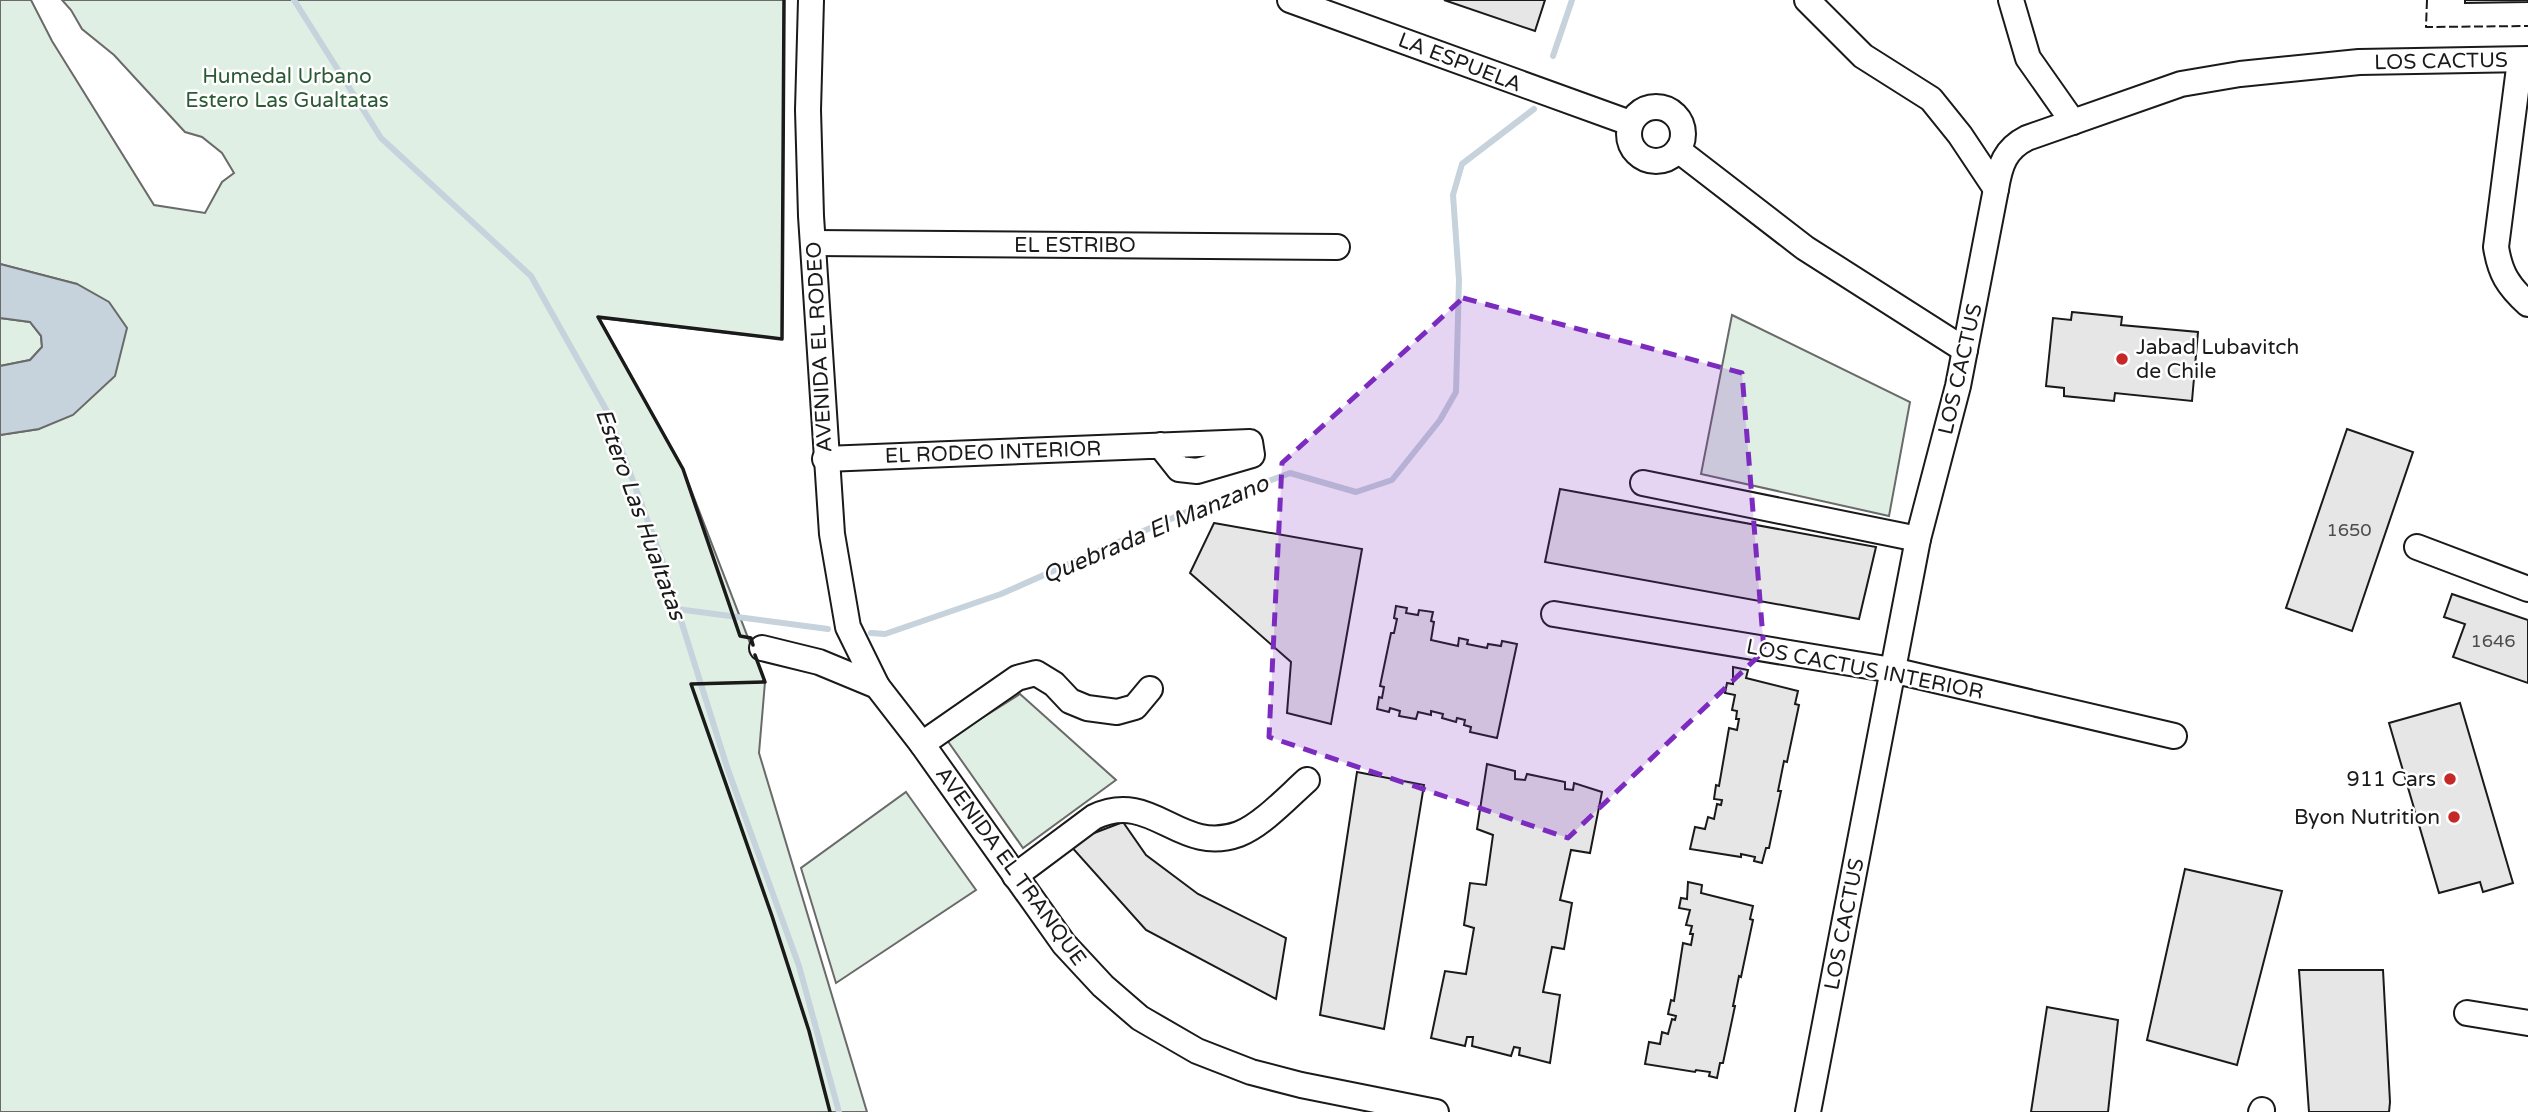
<svg xmlns="http://www.w3.org/2000/svg" width="2528" height="1112" viewBox="0 0 2528 1112" font-family="'Varela Round',sans-serif">
  <style>
    .green { fill: #e0efe3; stroke: #6a6a6a; stroke-width: 2 }
    .water { fill: #c6d2dc; stroke: #6a6a6a; stroke-width: 2 }
    .lines { fill: none; stroke-linecap: round; stroke-linejoin: round }
    .stream { stroke: #c6d2dc; stroke-width: 6 }
    .building { fill: #e6e6e6; stroke: #1a1a1a; stroke-width: 2 }
    .minor-casing { stroke: #1a1a1a; stroke-width: 28 }
    .minor { stroke: #fff; stroke-width: 24 }
    .fence { stroke: #1a1a1a; stroke-width: 2; stroke-dasharray: 9 3.5; stroke-linecap: butt }
    .wall { stroke: #1a1a1a; stroke-width: 3.5 }
    .marked { fill: #7b2cbf; fill-opacity: 0.2; stroke: #7b2cbf; stroke-width: 5; stroke-dasharray: 14 9; stroke-linejoin: round }
    .poi-dot { fill: #c62828; stroke: #fff; stroke-width: 2.5 }
    .labels { text-anchor: middle; stroke-width: 5; stroke-linejoin: round; paint-order: stroke }
    .number-label { font-size: 18px; fill: #4d4d4d }
    .street-label { font-size: 21px; fill: #1a1a1a; stroke: #fff }
    .park-label { font-size: 21px; fill: #2b5a34; stroke: #fff }
    .poi-label { font-size: 21px; fill: #1a1a1a; stroke: #fff; text-anchor: end }
    .water-label { font-size: 23px; font-style: italic; fill: #1a1a1a; stroke: #fff }
  </style>
  <rect width="100%" height="100%" fill="#fff"/>
  <g class="green">
    <polygon points="0,0 31,0 52,41 154,205 205,213 222,182 234,173 222,153 202,137 185,132 114,55 82,29 71,10 62,0 784,0 782,339 599,318 683,469 765,682 759,753 867,1112 0,1112 0,435 39,429 77,284 0,264"/>
    <polygon points="1732,315 1910,402 1889,516 1701,474"/>
    <polygon points="0,318 30,322 41,336 42,347 30,360 0,366"/>
    <polygon points="1020,694 1116,780 1023,848 947,740"/>
    <polygon points="906,792 976,890 836,983 801,868"/>
  </g>
  <polygon class="water" points="0,264 77,284 109,302 127,328 115,376 73,415 39,429 0,435 0,366 30,360 42,347 41,336 30,322 0,318"/>
  <g class="lines">
    <g class="stream">
      <polyline points="294,0 381,138 531,276 608,413 662,560 727,767 799,966 839,1112"/>
      <polyline points="1553,56 1572,0"/>
      <polyline points="677,609 828,629"/>
      <polyline points="871,633 885,634 1001,594 1191,510 1290,473 1356,492 1392,480 1440,420 1456,392 1459,280 1453,195 1462,164 1534,109"/>
    </g>
  </g>
  <g class="building">
    <polygon points="1444,0 1545,0 1535,31"/>
    <polygon points="2465,0 2528,0 2528,2 2465,3"/>
    <polygon points="2072,312 2122,317 2121,325 2198,332 2192,401 2115,393 2114,401 2064,396 2064,388 2046,386 2053,318 2071,320"/>
    <polygon points="2347,429 2413,452 2352,631 2286,608"/>
    <polygon points="1560,489 1876,547 1859,619 1545,562"/>
    <polygon points="1214,523 1362,549 1331,724 1287,713 1291,662 1190,573"/>
    <polygon points="2452,594 2528,620 2528,683 2453,657 2465,624 2444,617"/>
    <polygon points="1396,606 1407,608 1406,613 1418,615 1419,610 1433,612 1431,621 1434,622 1431,640 1458,646 1459,638 1468,640 1467,644 1487,648 1488,644 1501,646 1502,641 1517,644 1497,738 1470,732 1471,727 1464,725 1465,720 1457,718 1456,722 1442,718 1443,714 1431,711 1431,715 1418,712 1416,719 1399,716 1400,711 1390,708 1389,712 1377,709 1379,697 1382,698 1384,687 1380,686 1391,633 1394,633 1397,619 1394,618"/>
    <polygon points="1733,667 1748,670 1746,678 1798,691 1795,704 1799,705 1787,762 1784,761 1778,791 1781,791 1769,848 1766,848 1762,863 1754,861 1755,857 1741,854 1741,857 1690,849 1695,827 1705,829 1708,817 1714,819 1717,804 1721,805 1722,800 1714,799 1716,785 1719,786 1729,728 1737,730 1739,719 1736,719 1737,711 1732,710 1735,695 1725,693 1727,683 1733,684"/>
    <polygon points="2460,703 2513,883 2483,892 2480,882 2439,893 2389,723"/>
    <polygon points="1487,764 1515,771 1515,779 1525,780 1527,774 1565,782 1565,789 1573,790 1574,783 1602,792 1590,853 1571,850 1560,900 1572,903 1564,949 1552,947 1543,992 1560,995 1550,1063 1519,1055 1520,1048 1514,1047 1511,1056 1472,1046 1473,1037 1467,1037 1465,1046 1431,1038 1445,971 1466,974 1474,928 1464,925 1470,883 1486,885 1493,835 1477,829"/>
    <polygon points="1357,772 1424,785 1384,1029 1320,1015"/>
    <polygon points="1123,822 1146,855 1198,894 1286,938 1276,999 1146,930 1068,843"/>
    <polygon points="2185,869 2282,891 2237,1065 2147,1040"/>
    <polygon points="1688,882 1702,885 1701,893 1753,906 1750,919 1753,920 1741,977 1739,976 1733,1006 1735,1006 1723,1063 1720,1063 1717,1078 1709,1076 1710,1072 1696,1070 1695,1072 1645,1064 1649,1042 1660,1044 1662,1032 1668,1034 1672,1019 1675,1020 1676,1016 1668,1014 1671,1000 1674,1001 1683,943 1691,945 1693,934 1690,934 1692,926 1686,925 1690,910 1679,908 1681,898 1687,899"/>
    <polygon points="2299,970 2383,970 2390,1102 2389,1112 2309,1112"/>
    <polygon points="2047,1007 2118,1020 2108,1112 2031,1112"/>
  </g>
  <g class="lines">
    <g class="minor-casing">
      <g id="minor">
        <polyline points="811,0 808,110 811,216 832,534 848,627 877,686"/>
        <polyline points="1290,0 1630,123"/>
        <polyline points="1807,0 1863,56 1931,99 1960,135 1996,189"/>
        <polyline points="2011,0 2028,58 2073,122"/>
        <path d="M 2520,60 L 2496,247 C 2500,273 2508,286 2528,304"/>
        <circle cx="1656" cy="134" r="27"/>
        <polyline points="1678,150 1805,248 1965,350"/>
        <polyline points="813,243 1337,247"/>
        <polyline points="825,459 1250,442 1252,455 1197,471 1179,469 1160,445"/>
        <polyline points="1643,483 1918,539"/>
        <polyline points="2417,547 2528,589"/>
        <polyline points="1554,614 1892,670 2174,736"/>
        <polyline points="762,648 819,662 877,686 922,744 1064,944 1103,986 1140,1018 1197,1051 1251,1072 1301,1085 1436,1112"/>
        <polyline points="922,744 1017,678 1036,673 1054,684 1070,701 1087,708 1117,712 1135,707 1150,689"/>
        <path d="M 1015,876 L 1094,817 C 1153,789 1179,856 1239,834 C 1262,825 1288,797 1307,780"/>
        <polyline points="2467,1013 2528,1023"/>
        <path d="M 1808,1112 L 1918,539 L 1958,386 L 1996,189 C 2000,165 2005,149 2027,138 L 2181,84 L 2240,74 L 2359,62 L 2528,59"/>
        <polyline points="2261,1112 2262,1110"/>
      </g>
    </g>
    <use href="#minor" class="minor"/>
    <polyline class="fence" points="2427,0 2426,27 2528,26"/>
    <g class="wall">
      <polyline points="753,645 751,638 740,636 683,469 598,317 782,339 784,0"/>
      <polyline points="755,655 765,682 691,684 772,916 809,1031 830,1112"/>
    </g>
  </g>
  <path class="marked" d="M 1463,298 L 1742,373 L 1764,651 L 1568,838 L 1269,737 L 1282,463 Z"/>
  <g class="poi-dot">
    <circle cx="2122" cy="359" r="7"/>
    <circle cx="2450" cy="779" r="7"/>
    <circle cx="2454" cy="817" r="7"/>
  </g>
  <g class="labels">
    <g class="number-label">
      <text x="2349" y="536">1650</text>
      <text x="2493" y="647">1646</text>
    </g>
    <g class="street-label">
      <text transform="translate(2441 61) rotate(-1)" y="7">LOS CACTUS</text>
      <text transform="translate(1460 62) rotate(21)" y="7">LA ESPUELA</text>
      <text x="1075" y="252">EL ESTRIBO</text>
      <text transform="translate(819 347) rotate(-93)" y="7">AVENIDA EL RODEO</text>
      <text transform="translate(1960 369) rotate(-77)" y="7">LOS CACTUS</text>
      <text transform="translate(993 452) rotate(-2)" y="7">EL RODEO INTERIOR</text>
      <text transform="translate(1865 669) rotate(11)" y="7">LOS CACTUS INTERIOR</text>
      <text transform="translate(1011 866) rotate(54)" y="7">AVENIDA EL TRANQUE</text>
      <text transform="translate(1844 924) rotate(-79)" y="7">LOS CACTUS</text>
    </g>
    <g class="park-label">
      <text x="287" y="83">Humedal Urbano<tspan x="287" dy="24">Estero Las Gualtatas</tspan></text>
    </g>
    <g class="poi-label">
      <text x="2136" y="354" text-anchor="start">Jabad Lubavitch<tspan x="2136" dy="24">de Chile</tspan></text>
      <text x="2436" y="786">911 Cars</text>
      <text x="2440" y="824">Byon Nutrition</text>
    </g>
    <g class="water-label">
      <text transform="translate(641 514) rotate(70)" y="8">Estero Las Hualtatas</text>
      <text transform="translate(1155 529) rotate(-23)" y="8">Quebrada El Manzano</text>
    </g>
  </g>
</svg>
